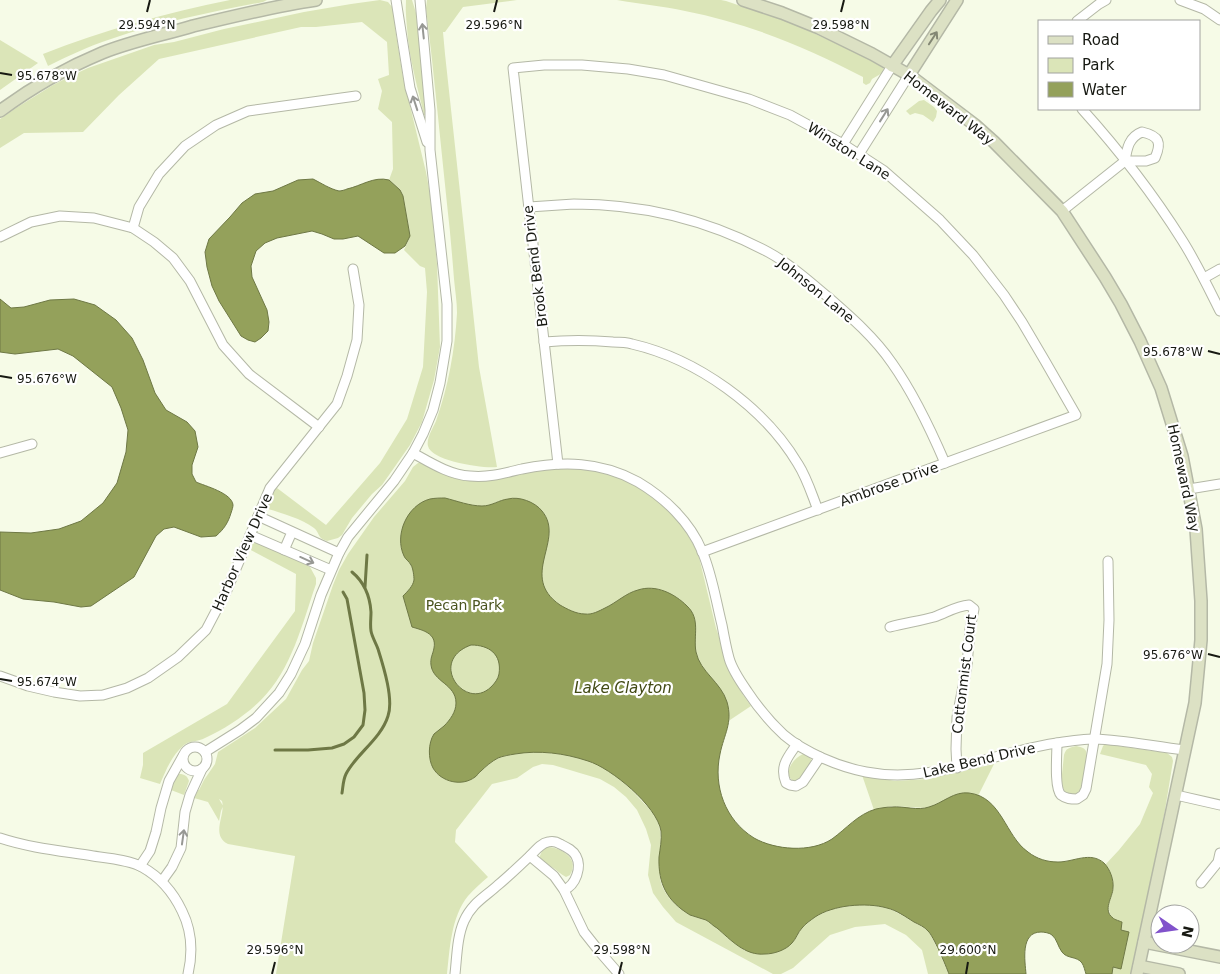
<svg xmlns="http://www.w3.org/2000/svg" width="1220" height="974" viewBox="0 0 1220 974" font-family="'DejaVu Sans',sans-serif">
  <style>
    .green { fill: #dbe5b8 }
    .water { fill: #94a15b; stroke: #6e7845; fill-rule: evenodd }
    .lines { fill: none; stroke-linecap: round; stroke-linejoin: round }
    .stream { stroke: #6e7845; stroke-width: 3 }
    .street-casing { stroke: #b4b8a6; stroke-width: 11 }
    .secondary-casing { stroke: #b4b8a6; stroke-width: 14 }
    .street { stroke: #fff; stroke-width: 9 }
    .secondary { stroke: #dce1c4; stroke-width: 11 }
    .oneway { stroke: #979894 }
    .oneway2 { stroke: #838774 }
    .ticks { fill: none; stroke: #171912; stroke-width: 2 }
    .labels { text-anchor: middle; stroke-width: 4.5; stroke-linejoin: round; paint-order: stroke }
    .street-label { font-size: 14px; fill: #171912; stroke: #fff }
    .park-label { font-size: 14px; fill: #4a541f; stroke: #fff }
    .water-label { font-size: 15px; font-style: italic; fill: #424a15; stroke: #fff }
    .ticks-label { font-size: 12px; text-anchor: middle; fill: #171912; stroke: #fff; stroke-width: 4.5; stroke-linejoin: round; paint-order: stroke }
  </style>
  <rect width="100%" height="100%" fill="#f6fbe7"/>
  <g class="green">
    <path d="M 230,0 L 267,0 L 263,2 C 212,12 161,22 111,39 C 89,46 68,56 48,66 L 43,54 C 104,30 166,13 230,0 Z"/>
    <path d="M 380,0 L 388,2 L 393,8 L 395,15 L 395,28 L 403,77 L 426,172 L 430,194 L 437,264 L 440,347 L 434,380 L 422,422 L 410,445 L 382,485 L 372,494 L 352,518 L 342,535 L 338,538 L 327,541 C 317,538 320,533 314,528 C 302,519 282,513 268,509 L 266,505 L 273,490 L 277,488 L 326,525 L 380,463 L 407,419 L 423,367 L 427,292 L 425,268 L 420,266 L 404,250 L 410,236 L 403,196 L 400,190 L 389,180 L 393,169 L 392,122 L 378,109 L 382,91 L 378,79 L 389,75 L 387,42 L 362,22 L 316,27 L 301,27 L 159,59 L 119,95 L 83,132 L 24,133 L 0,148 L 0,119 L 16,108 L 53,85 L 73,75 L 88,68 L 154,45 L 174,42 L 224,29 L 304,12 L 351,4 Z"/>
    <path d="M 406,0 L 412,0 L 416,13 L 427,114 L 426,115 L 424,115 C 418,89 411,65 408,39 C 407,26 405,13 406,0 Z"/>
    <path d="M 427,0 L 517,0 L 463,7 L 445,32 L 443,32 L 445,54 L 479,367 L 497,467 C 484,469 431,461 428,446 C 426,439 433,428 436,421 C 448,387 455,350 457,313 C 457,302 455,290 454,279 C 452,254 450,229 447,204 C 440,138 434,73 426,8 Z"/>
    <path d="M 617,0 L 721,0 L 726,1 L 792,23 L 854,52 L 883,67 L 884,72 L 872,79 L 870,83 L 866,85 L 863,83 L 863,77 C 806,47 747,23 685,11 C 663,6 640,4 617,0 Z"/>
    <polygon points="0,40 38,63 0,90"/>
    <polygon points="924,100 934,107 937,111 936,117 933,122 923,115 915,113 910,115 906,111 919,101"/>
    <path d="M 418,463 L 425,463 L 461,478 L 579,466 L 606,473 L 630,481 L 661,501 L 682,525 L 698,553 L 716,628 L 732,675 L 741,692 L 751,706 L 712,732 L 546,701 L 483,769 C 488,765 493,760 499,758 C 526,748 566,750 592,762 C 610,770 627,784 640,799 C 647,806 655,814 658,823 C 666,844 653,870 664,890 C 670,901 681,911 692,916 C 698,918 705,918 710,922 C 722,931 733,942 745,951 L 792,943 L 802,928 L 816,916 L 833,909 L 863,904 L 888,908 L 911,920 L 929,931 L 949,974 L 928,974 L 922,950 L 906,935 L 885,924 L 855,927 L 830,935 L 793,968 L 781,974 L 773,974 L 676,922 L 663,907 L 653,893 L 648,875 L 651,845 L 646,829 L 637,810 L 626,797 L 614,787 L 600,779 L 553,765 L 542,764 L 533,767 L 517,778 L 492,784 L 456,830 L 455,842 L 488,877 C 481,883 474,889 468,896 C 451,917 450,948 447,974 L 276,974 L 295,856 L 228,844 C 210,835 226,815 222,801 L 219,799 L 223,806 L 221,811 L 219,821 L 208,802 L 194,798 L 198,790 L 199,790 L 204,780 L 215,764 L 218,752 L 255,728 L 286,699 L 302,670 L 309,661 L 313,643 L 333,585 L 339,570 L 348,554 L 374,517 L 405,481 L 413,467 Z"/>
    <path d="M 260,542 L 310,567 L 316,578 L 316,584 C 302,624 292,669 261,700 C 246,715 225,729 205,738 C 198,742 190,740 184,745 C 172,755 166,770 160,784 L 140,778 L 143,765 L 143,753 L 227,704 L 295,611 L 296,574 L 245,547 L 252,543 Z"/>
    <path d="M 1105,744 L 1167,753 L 1172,757 L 1173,761 L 1165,810 L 1132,974 L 1112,974 L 1113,967 L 1121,969 L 1129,932 L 1121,930 C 1117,924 1110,917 1109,910 C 1107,903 1112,898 1113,891 C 1115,882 1111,872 1105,865 L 1119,850 L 1140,824 L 1153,793 L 1149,787 L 1152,774 L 1146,765 L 1100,754 L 1103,746 Z"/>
    <path d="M 1076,746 C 1080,747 1084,747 1086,751 C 1088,756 1083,787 1079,791 C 1078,793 1074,795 1072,796 L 1065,792 L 1061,784 L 1064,755 C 1066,748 1069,748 1076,746 Z"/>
    <path d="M 803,754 C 810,755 811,758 812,764 L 801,780 L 795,782 C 781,775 793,758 803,754 Z"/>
    <polygon points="994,764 978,796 970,793 958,794 927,808 892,806 874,810 862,775 895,781 927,779"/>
    <path d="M 179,774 C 185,774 187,776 189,781 L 184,795 L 171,790 C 172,784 174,777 179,774 Z"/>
    <path d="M 548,847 C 562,848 580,859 570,875 L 566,877 C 560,874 556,869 550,866 C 546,863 543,862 539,858 L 543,849 Z"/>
  </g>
  <g class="water">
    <path d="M 313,179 C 321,183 330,189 339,191 C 341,191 345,190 347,189 C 361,186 374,176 389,180 L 400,190 L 403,196 L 410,236 L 405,246 L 395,253 L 384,253 L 358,236 L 343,239 L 334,239 L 322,234 L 312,231 L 277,238 L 265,243 L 256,251 L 251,266 L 252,277 L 267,310 L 269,322 L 268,331 L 261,338 L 255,342 L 248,340 L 241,336 L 219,301 L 212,286 L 207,267 L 205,252 L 209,239 L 230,217 L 242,203 L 255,194 L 273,191 L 298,180 Z"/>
    <path d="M 0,299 L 11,308 L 24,307 L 50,300 L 74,299 L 95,305 L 116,320 L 132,338 L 143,360 L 155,393 L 166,410 L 187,422 L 195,431 L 198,447 L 192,465 L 192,474 L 196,482 C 205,486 232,493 233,505 C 233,507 232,510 231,513 C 228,523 224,529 216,536 L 201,537 L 174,527 L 164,529 L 156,536 L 134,577 L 91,606 L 81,607 L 54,602 L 23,599 L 0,590 L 0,532 L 31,533 L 59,529 L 81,521 L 103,503 L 117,483 L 126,452 L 128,430 L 121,408 L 112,387 L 73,356 L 58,349 L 15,354 L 0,352 Z"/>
    <path d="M 445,498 C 457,501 470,506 482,506 C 492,506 499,500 508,499 C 519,496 535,502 542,511 C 566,540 518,576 560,605 C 567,609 576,614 585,614 C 592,615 599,611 605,608 C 616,603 626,593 638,590 C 656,584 675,594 687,606 C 701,619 693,636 696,652 C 700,672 721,682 727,702 C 733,723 724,734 720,754 C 713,786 725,820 754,838 C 775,850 811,853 832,839 C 846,829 858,814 876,809 C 881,808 887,807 892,807 C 904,806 918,811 929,807 C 943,803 954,791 969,793 C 1002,797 1005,836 1028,852 C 1037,859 1047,862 1058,862 C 1074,862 1090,851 1104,863 C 1110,869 1114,880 1113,888 C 1113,897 1102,910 1113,918 C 1113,919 1122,922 1122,922 L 1121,930 L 1129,932 L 1121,969 L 1113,967 L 1112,974 L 1086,974 C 1085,971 1084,966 1082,963 C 1077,956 1067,959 1062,952 C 1058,947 1057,939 1052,935 C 1050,933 1044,932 1041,932 C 1020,932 1025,961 1026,974 L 949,974 C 946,966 933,935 928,931 C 925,927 918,924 914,922 C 906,917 896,910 887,908 C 866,902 833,905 815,917 C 811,920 805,924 802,928 C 798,932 796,939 792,943 C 786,950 774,954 765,954 C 745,956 731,940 717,928 C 713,926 710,922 706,920 C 701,918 695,917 690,915 C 667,901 658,884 659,857 C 660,849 662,840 661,831 C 657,806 611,768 588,761 C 564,753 539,750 515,754 C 509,755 503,756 498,758 C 492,761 485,767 481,771 C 478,773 477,776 475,777 C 462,787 441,782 433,768 C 428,759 428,743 434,734 C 437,731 441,729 444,726 C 450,720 456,712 456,703 C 456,684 433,682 431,665 C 430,658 433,654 434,648 C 437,633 422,630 412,627 L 403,596 C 408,591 413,586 414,580 C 414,576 413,568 411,565 C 409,561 405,559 404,556 C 394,535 407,505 430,499 C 435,498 441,498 445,498 ZM 471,645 C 489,645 502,654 499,674 C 498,679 495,683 491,687 C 465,712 427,661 471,645 Z"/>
  </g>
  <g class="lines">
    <g class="stream">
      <polyline points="365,587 367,555"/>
      <polyline points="275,750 308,750 332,748 344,744 354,737 363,725 365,710 364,693 347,599 343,592"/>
      <path d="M 342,793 C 343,787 343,780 346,774 C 356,754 381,739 388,716 C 394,699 383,665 378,649 C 376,643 372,637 371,631 C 370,625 371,618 371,612 C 370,596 364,582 352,572"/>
    </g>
    <g class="street-casing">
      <g id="street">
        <polyline points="396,0 410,88 427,142"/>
        <polyline points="1180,0 1204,9 1220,20"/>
        <polyline points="1077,21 1099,4 1106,0"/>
        <path d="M 1082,109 C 1118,149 1153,194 1182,240 C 1196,262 1208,287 1220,311"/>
        <path d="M 1142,132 C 1159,136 1162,142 1155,158 L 1146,161 L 1125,161 C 1127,148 1129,137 1142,132 Z"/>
        <polyline points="843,144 892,66"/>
        <polyline points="859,154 909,75"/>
        <path d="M 529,207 C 544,206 559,205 574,204 C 642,204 708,220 768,252 C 790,264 809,281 828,297 C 851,317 875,338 892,363 C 914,394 930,428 945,463"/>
        <polyline points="1062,211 1125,161"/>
        <polyline points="133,228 139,207 159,174 185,146 216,125 248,111 356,96"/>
        <polyline points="0,237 31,222 60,216 94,218 133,228 154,242 173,258 190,281 223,345 249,374 319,427"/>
        <polyline points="1204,278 1220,269"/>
        <path d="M 544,342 C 567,340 590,340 613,342 C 619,342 626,342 632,344 C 697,359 764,407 798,464 C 807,478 812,495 818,510"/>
        <polyline points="0,453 32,444"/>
        <path d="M 413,453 C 431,463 450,475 470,476 C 488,478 505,473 522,469 C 562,461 601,461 638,482 C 665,498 690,522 702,551 C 712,574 716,601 722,625 C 724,636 726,647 729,658 C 732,669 740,681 747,691 C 757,706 770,722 784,735 C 804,752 839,767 866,772 C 932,785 993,752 1057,743 C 1070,741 1083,739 1095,739 C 1125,740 1156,747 1185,750"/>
        <polyline points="558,464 513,68 544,65 582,65 628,69 664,75 749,99 790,115 843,144 883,170 940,220 973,255 1004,295 1022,322 1045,361 1076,415 702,552"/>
        <polyline points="1189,489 1220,484"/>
        <polyline points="258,516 339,553"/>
        <polyline points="250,535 331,570"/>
        <polyline points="284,550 292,532"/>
        <path d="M 890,627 C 904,623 920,621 934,617 C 946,613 956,606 969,605 L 974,609 L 970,629 L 967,666 L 957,717 L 956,749 L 957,768"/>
        <polyline points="0,676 28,686 54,692 80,696 103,695 127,688 148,678 178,657 206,630 227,590 270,488 337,404 347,376 357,340 359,305 353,269"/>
        <path d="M 1057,743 C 1057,754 1054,788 1061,795 C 1066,799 1071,799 1077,799 L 1083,795 L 1086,789 L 1107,664 L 1109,620 L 1108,561"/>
        <path d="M 797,744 C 788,757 779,766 786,783 L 790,785 L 796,786 L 803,782 L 820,757"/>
        <circle cx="195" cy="759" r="12"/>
        <polyline points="205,752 240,730 256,718 279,693 291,674 305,644 321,595 339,553 348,537 394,481 413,453 423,434 433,410 440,383 447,341 447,304 430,150 430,110 420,0"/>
        <polyline points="1176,795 1220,805"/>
        <path d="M 0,838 C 30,848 62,851 93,856 C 107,858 130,860 142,867 C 160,877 173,892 182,911 C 192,931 193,952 188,974"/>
        <path d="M 530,856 C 535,851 541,843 548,842 C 552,841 557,842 560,844 C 566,847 573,850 576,856 C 582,867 576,885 564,890"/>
        <polyline points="140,866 150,851 156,832 161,808 169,781 183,756"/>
        <polyline points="162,881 172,867 181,848 185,812 190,795 202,769"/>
        <polyline points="1201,883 1218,862 1220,853"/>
        <path d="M 455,974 C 457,956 457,937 464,921 C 472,903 485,897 498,885 C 509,876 519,866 530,856 L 554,876 L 564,890 L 584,932 L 599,951 L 619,974"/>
      </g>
    </g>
    <g class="secondary-casing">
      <g id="secondary">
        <polyline points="743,0 782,13 819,28 872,54 909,75 975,125 994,142 1062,211 1105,277 1121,304 1140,341 1161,388 1182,456 1196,529 1201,601 1201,640 1195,703 1137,974"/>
        <polyline points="892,66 931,11 940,0"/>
        <polyline points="909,75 957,0"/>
        <path d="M 0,111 C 31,88 66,68 102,53 C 132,41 163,35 193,26 C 234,16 275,6 316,0"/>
        <polyline points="1144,942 1220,957"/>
        <polyline points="1139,966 1179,974"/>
      </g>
    </g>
    <use href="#street" class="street"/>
    <use href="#secondary" class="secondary"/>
  </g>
  <defs><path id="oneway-shaft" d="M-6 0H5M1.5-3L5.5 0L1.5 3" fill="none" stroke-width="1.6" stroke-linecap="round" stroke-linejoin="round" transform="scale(1.25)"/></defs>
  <g class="oneway">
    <use href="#oneway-shaft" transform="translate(423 31) rotate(-96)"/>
    <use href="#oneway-shaft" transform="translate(415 103) rotate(-108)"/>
    <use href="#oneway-shaft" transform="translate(884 115) rotate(-58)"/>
    <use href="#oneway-shaft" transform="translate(307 560) rotate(24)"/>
    <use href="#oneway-shaft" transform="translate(183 837) rotate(-82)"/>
  </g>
  <use class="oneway2" href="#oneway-shaft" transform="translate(933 38) rotate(-57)"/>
  <path class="ticks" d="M 147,12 L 150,0M 494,12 L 497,0M 841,12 L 844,0M 0,73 L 12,75M 1208,351 L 1220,354M 0,376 L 12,378M 1208,654 L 1220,657M 0,679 L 12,681M 272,974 L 275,962M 619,974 L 622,962M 966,974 L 968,962"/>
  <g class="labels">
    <g class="street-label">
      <text transform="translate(949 108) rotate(38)" y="5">Homeward Way</text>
      <text transform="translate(849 151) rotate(32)" y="5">Winston Lane</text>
      <text transform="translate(535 266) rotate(-97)" y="5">Brook Bend Drive</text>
      <text transform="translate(816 290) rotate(39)" y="5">Johnson Lane</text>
      <text transform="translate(1184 478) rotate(78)" y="5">Homeward Way</text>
      <text transform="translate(889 484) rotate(-20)" y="5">Ambrose Drive</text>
      <text transform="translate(242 552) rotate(-66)" y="5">Harbor View Drive</text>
      <text transform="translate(964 674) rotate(-83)" y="5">Cottonmist Court</text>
      <text transform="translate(979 760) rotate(-13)" y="5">Lake Bend Drive</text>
    </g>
    <g class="park-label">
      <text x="464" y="610">Pecan Park</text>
    </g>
    <g class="water-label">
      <text x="623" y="693">Lake Clayton</text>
    </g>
  </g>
  <g class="ticks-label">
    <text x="494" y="29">29.596°N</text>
    <text x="841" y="29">29.598°N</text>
    <text x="147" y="29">29.594°N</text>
    <text x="47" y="80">95.678°W</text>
    <text x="1173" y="356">95.678°W</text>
    <text x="47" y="383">95.676°W</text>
    <text x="1173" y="659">95.676°W</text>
    <text x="47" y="686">95.674°W</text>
    <text x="275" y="954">29.596°N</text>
    <text x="622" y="954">29.598°N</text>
    <text x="968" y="954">29.600°N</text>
  </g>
  <rect x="1038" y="20" width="162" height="90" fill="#ffffff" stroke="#a2a3a0"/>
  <rect x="1048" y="36" width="25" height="8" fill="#dce1c4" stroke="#a2a3a0"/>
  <text x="1082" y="45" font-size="15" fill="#171912">Road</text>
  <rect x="1048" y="58" width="25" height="15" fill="#dbe5b8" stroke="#a2a3a0"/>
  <text x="1082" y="70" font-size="15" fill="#171912">Park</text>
  <rect x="1048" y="82" width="25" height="15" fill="#94a15b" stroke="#a2a3a0"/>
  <text x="1082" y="95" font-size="15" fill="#171912">Water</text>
  <g transform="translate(1175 929) rotate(103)"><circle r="24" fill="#ffffff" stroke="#a2a3a0"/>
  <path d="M0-4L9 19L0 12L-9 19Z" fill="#8152cb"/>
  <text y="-8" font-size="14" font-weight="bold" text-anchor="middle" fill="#171912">N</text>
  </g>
</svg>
